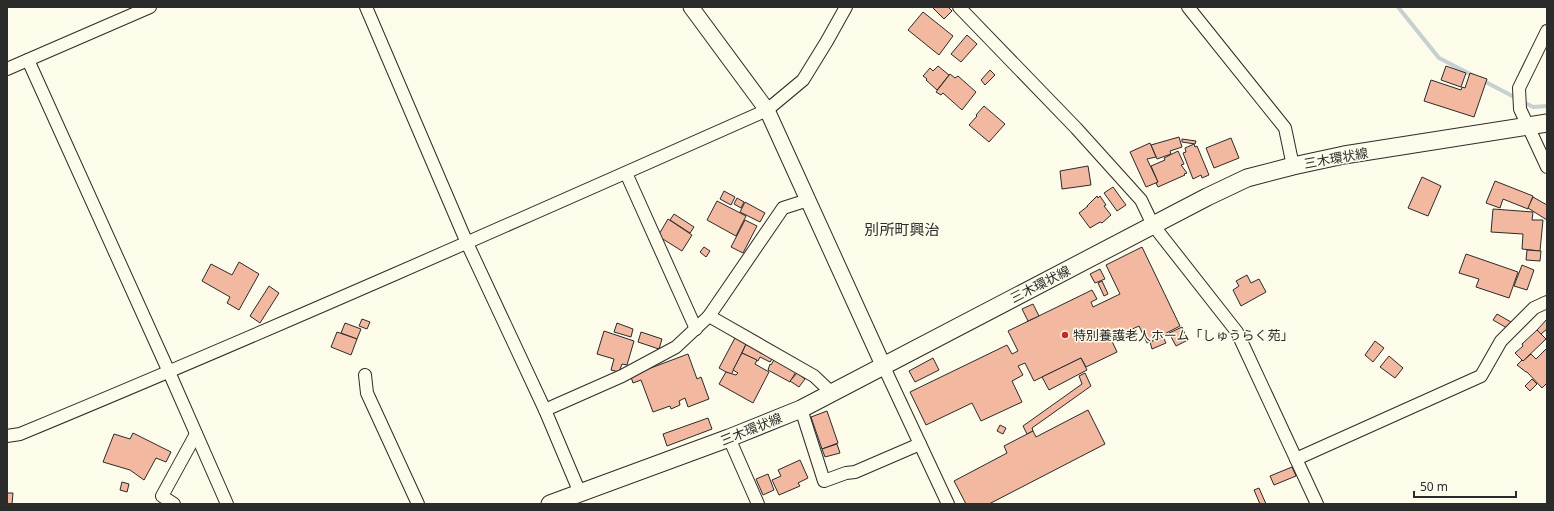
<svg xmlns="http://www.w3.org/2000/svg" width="1554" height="511" viewBox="0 0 1554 511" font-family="'Noto Sans','Noto Sans JP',sans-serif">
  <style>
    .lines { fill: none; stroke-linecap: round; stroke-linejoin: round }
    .stream { stroke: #c7d0d0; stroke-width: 4 }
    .building { fill: #f2b8a0; stroke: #2b2b2b }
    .minor-casing { stroke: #2b2b2b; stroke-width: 14 }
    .tertiary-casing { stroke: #2b2b2b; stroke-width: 17 }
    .secondary-casing { stroke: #2b2b2b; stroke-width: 19 }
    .minor { stroke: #fdfbea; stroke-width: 12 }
    .tertiary { stroke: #fdfbea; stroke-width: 15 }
    .secondary { stroke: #fdfbea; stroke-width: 17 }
    .poi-dot { fill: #c62828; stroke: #fdfbea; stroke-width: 1.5 }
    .labels { text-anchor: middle; stroke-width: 3; stroke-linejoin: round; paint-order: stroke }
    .street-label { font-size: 13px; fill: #2b2b2b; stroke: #fdfbea }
    .poi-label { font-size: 13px; fill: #2b2b2b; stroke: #fdfbea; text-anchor: start }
    .quarter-label { font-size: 15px; fill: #2b2b2b; stroke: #fdfbea }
  </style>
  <rect width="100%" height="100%" fill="#fdfbea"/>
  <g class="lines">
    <g class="stream">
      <polyline points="1398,7 1439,58 1474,76"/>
      <polyline points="1482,80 1533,107 1547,106"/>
    </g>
  </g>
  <g class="building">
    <polygon points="932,7 948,7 952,11 944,19"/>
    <polygon points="923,12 953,36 939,55 908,30"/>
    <polygon points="967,35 977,44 961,62 951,54"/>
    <polygon points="938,66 949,75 937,90 926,80 927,79 923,76 930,68 933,71"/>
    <polygon points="1446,66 1466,73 1461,87 1441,80"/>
    <polygon points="990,70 995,75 985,85 981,80"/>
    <polygon points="1470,73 1487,79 1474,117 1424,101 1431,80 1461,90 1462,87 1465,88"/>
    <polygon points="950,74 955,78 958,76 976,92 962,110 943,93 941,95 936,92"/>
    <polygon points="984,106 1005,124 989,142 969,125 977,116 976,115"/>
    <polygon points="1179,137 1182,147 1170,151 1171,154 1157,159 1151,145"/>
    <polygon points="1231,138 1239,158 1214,168 1206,148"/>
    <polygon points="1182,139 1196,141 1195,144 1182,142"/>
    <polygon points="1150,143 1156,157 1147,159 1158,182 1146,187 1130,152"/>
    <polygon points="1194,144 1195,147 1197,146 1209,175 1202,178 1201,175 1193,179 1183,153 1186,152 1185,148"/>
    <polygon points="1178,151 1184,164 1181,165 1187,173 1184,174 1185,175 1158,187 1156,183 1158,182 1151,166 1165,160 1164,158"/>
    <polygon points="1088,166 1091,185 1062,189 1060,171"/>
    <polygon points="1422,177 1441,186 1428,216 1408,208"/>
    <polygon points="1495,181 1533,196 1528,209 1503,199 1500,208 1486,203"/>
    <polygon points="1113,187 1126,205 1117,211 1104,193"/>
    <polygon points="724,191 735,197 731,205 720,199"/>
    <polygon points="1097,196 1098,198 1100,196 1106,205 1104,206 1111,215 1102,223 1100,222 1090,228 1079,213 1088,206 1087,206"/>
    <polygon points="1533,197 1547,205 1547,220 1528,208"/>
    <polygon points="737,198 744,202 741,208 734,204"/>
    <polygon points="717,201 746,216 736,236 707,220"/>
    <polygon points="745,202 765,213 760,222 740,212"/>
    <polygon points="1493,209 1533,212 1532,220 1543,220 1540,251 1522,249 1523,234 1491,232"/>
    <polygon points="674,214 694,227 690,233 670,220"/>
    <polygon points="668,219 692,235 682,251 658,236"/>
    <polygon points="745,220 757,226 743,253 731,247"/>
    <polygon points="704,247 710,251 706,257 700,252"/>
    <polygon points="1142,247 1180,326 1147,343 1139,326 1111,339 1117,352 1086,367 1081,358 1034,381 1025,363 1018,366 1023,375 1012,381 1022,402 981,421 972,403 926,425 910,392 1007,345 1012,354 1018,351 1008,331 1092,290 1097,299 1091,302 1093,307 1120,294 1106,265"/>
    <polygon points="1527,250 1541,251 1540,261 1526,260"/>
    <polygon points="1466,254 1518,272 1509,298 1476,287 1479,279 1459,273"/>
    <polygon points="239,262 259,274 239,310 227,303 230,297 202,281 211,264 232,275"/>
    <polygon points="1522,265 1534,270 1527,290 1514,286"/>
    <polygon points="1100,269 1105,279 1095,283 1090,274"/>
    <polygon points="1247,275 1251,283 1259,279 1266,292 1241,306 1233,290 1239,286 1236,281"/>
    <polygon points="1102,281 1108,294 1104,296 1098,283"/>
    <polygon points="269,286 279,293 260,323 250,316"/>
    <polygon points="1033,304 1039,316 1028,321 1022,309"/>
    <polygon points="1497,314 1511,322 1507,328 1493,320"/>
    <polygon points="362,319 370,322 367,329 359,326"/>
    <polygon points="1547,319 1547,329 1541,334 1537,330"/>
    <polygon points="345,323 361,329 357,339 341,333"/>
    <polygon points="617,323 633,329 631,337 614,332"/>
    <polygon points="1182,327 1188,340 1176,346 1169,333"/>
    <polygon points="1537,330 1546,339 1523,361 1515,353 1523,346 1522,344"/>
    <polygon points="604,331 634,341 627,365 622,364 619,372 611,370 614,359 597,354"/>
    <polygon points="337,332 357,339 351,355 331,347"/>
    <polygon points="641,332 662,339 659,349 638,342"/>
    <polygon points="736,336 747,342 731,375 719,368"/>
    <polygon points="1163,337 1166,343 1152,349 1150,342"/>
    <polygon points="1375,341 1384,348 1373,362 1365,355"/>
    <polygon points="747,342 774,356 770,362 760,357 758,361 742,353"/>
    <polygon points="1547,348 1547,383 1542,388 1527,372 1526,372 1517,365 1522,360 1523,361 1531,354 1536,359"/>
    <polygon points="742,353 757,360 755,364 769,372 753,403 719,384 726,372 736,375 738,373 733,370"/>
    <polygon points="688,354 697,379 701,377 709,399 688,407 685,398 679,401 680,405 671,409 670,406 653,412 641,380 633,383 630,374 647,367 648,369"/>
    <polygon points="1389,356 1403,368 1395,378 1380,367"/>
    <polygon points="775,358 797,370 790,382 768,370 770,364 771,365"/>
    <polygon points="933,358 939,370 915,382 909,371"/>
    <polygon points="1081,358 1087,370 1049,390 1042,377"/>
    <polygon points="797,373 805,379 799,387 790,381"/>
    <polygon points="1085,373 1091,386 1032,428 1033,431 1027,434 1023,426 1082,384 1079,376"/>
    <polygon points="1532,379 1537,384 1530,391 1525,386"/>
    <polygon points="1088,410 1105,444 989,504 966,504 954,481 1007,453 1004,446 1033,431 1036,437"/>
    <polygon points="827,411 838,443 822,449 811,417"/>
    <polygon points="708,418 712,429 667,446 663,434"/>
    <polygon points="1000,425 1006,428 1003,434 997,431"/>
    <polygon points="133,433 171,452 166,462 156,458 144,480 130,470 103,462 114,434 130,439"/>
    <polygon points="837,444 840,453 825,457 822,449"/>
    <polygon points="800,460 808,478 798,483 800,486 779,495 772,480 781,476 778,470"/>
    <polygon points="1292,467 1296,476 1274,485 1270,476"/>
    <polygon points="768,474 774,490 763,495 756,479"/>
    <polygon points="122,482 129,484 127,492 120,490"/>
    <polygon points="1259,488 1266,504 1260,504 1254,490"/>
    <polygon points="7,493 13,493 12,504 7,504"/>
  </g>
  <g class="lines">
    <g class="minor-casing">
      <g id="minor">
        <polyline points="366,7 467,243 545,410 580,493"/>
        <polyline points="959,7 1076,128 1141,200 1153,225 1237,332 1317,504"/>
        <polyline points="1188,7 1285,128 1293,166"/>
        <polyline points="1547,31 1519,88 1520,109 1547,167"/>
        <polyline points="28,60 169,372 227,504"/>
        <polyline points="7,69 150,7"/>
        <polyline points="626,173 696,329"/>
        <polyline points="709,316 814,376 832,393"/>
        <polyline points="883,365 948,504"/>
        <polyline points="365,375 367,393 418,504"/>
        <polyline points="801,409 824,481 846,473 855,472 920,444"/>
        <polyline points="545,410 622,376 676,347 709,316 783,208 808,200"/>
        <path d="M 7,436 L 20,434 C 271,330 519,220 767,110 L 803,80 L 827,41 L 846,7"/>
        <polyline points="729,438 758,504"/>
        <polyline points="1296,459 1481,376 1501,341 1534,308 1547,302"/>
        <polyline points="174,504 162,496 196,434"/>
      </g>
    </g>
    <g class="tertiary-casing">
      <polyline id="tertiary" points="691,7 767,110 883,365"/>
    </g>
    <g class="secondary-casing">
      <polyline id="secondary" points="550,504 729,438 801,409 1207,197 1247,178 1293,166 1344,155 1547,123"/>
    </g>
    <use href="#minor" class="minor"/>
    <use href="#tertiary" class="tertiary"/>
    <use href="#secondary" class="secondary"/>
  </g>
  <circle class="poi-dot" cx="1065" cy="335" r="4"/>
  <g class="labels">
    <g class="street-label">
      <text transform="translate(1336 158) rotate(-10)" y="5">三木環状線</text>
      <text transform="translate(1040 284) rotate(-27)" y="5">三木環状線</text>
      <text transform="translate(751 429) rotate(-22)" y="5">三木環状線</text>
    </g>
    <g class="poi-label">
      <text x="1073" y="340">特別養護老人ホーム「しゅうらく苑」</text>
    </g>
    <g class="quarter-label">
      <text x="902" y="235">別所町興治</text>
    </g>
  </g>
  <rect width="1554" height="511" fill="none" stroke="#2b2b2b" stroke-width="16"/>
  <path d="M1414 491v6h102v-6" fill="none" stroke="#2b2b2b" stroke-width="2"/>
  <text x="1420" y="491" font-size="12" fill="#2b2b2b" stroke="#fdfbea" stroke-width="3" paint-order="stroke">50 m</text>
</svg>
